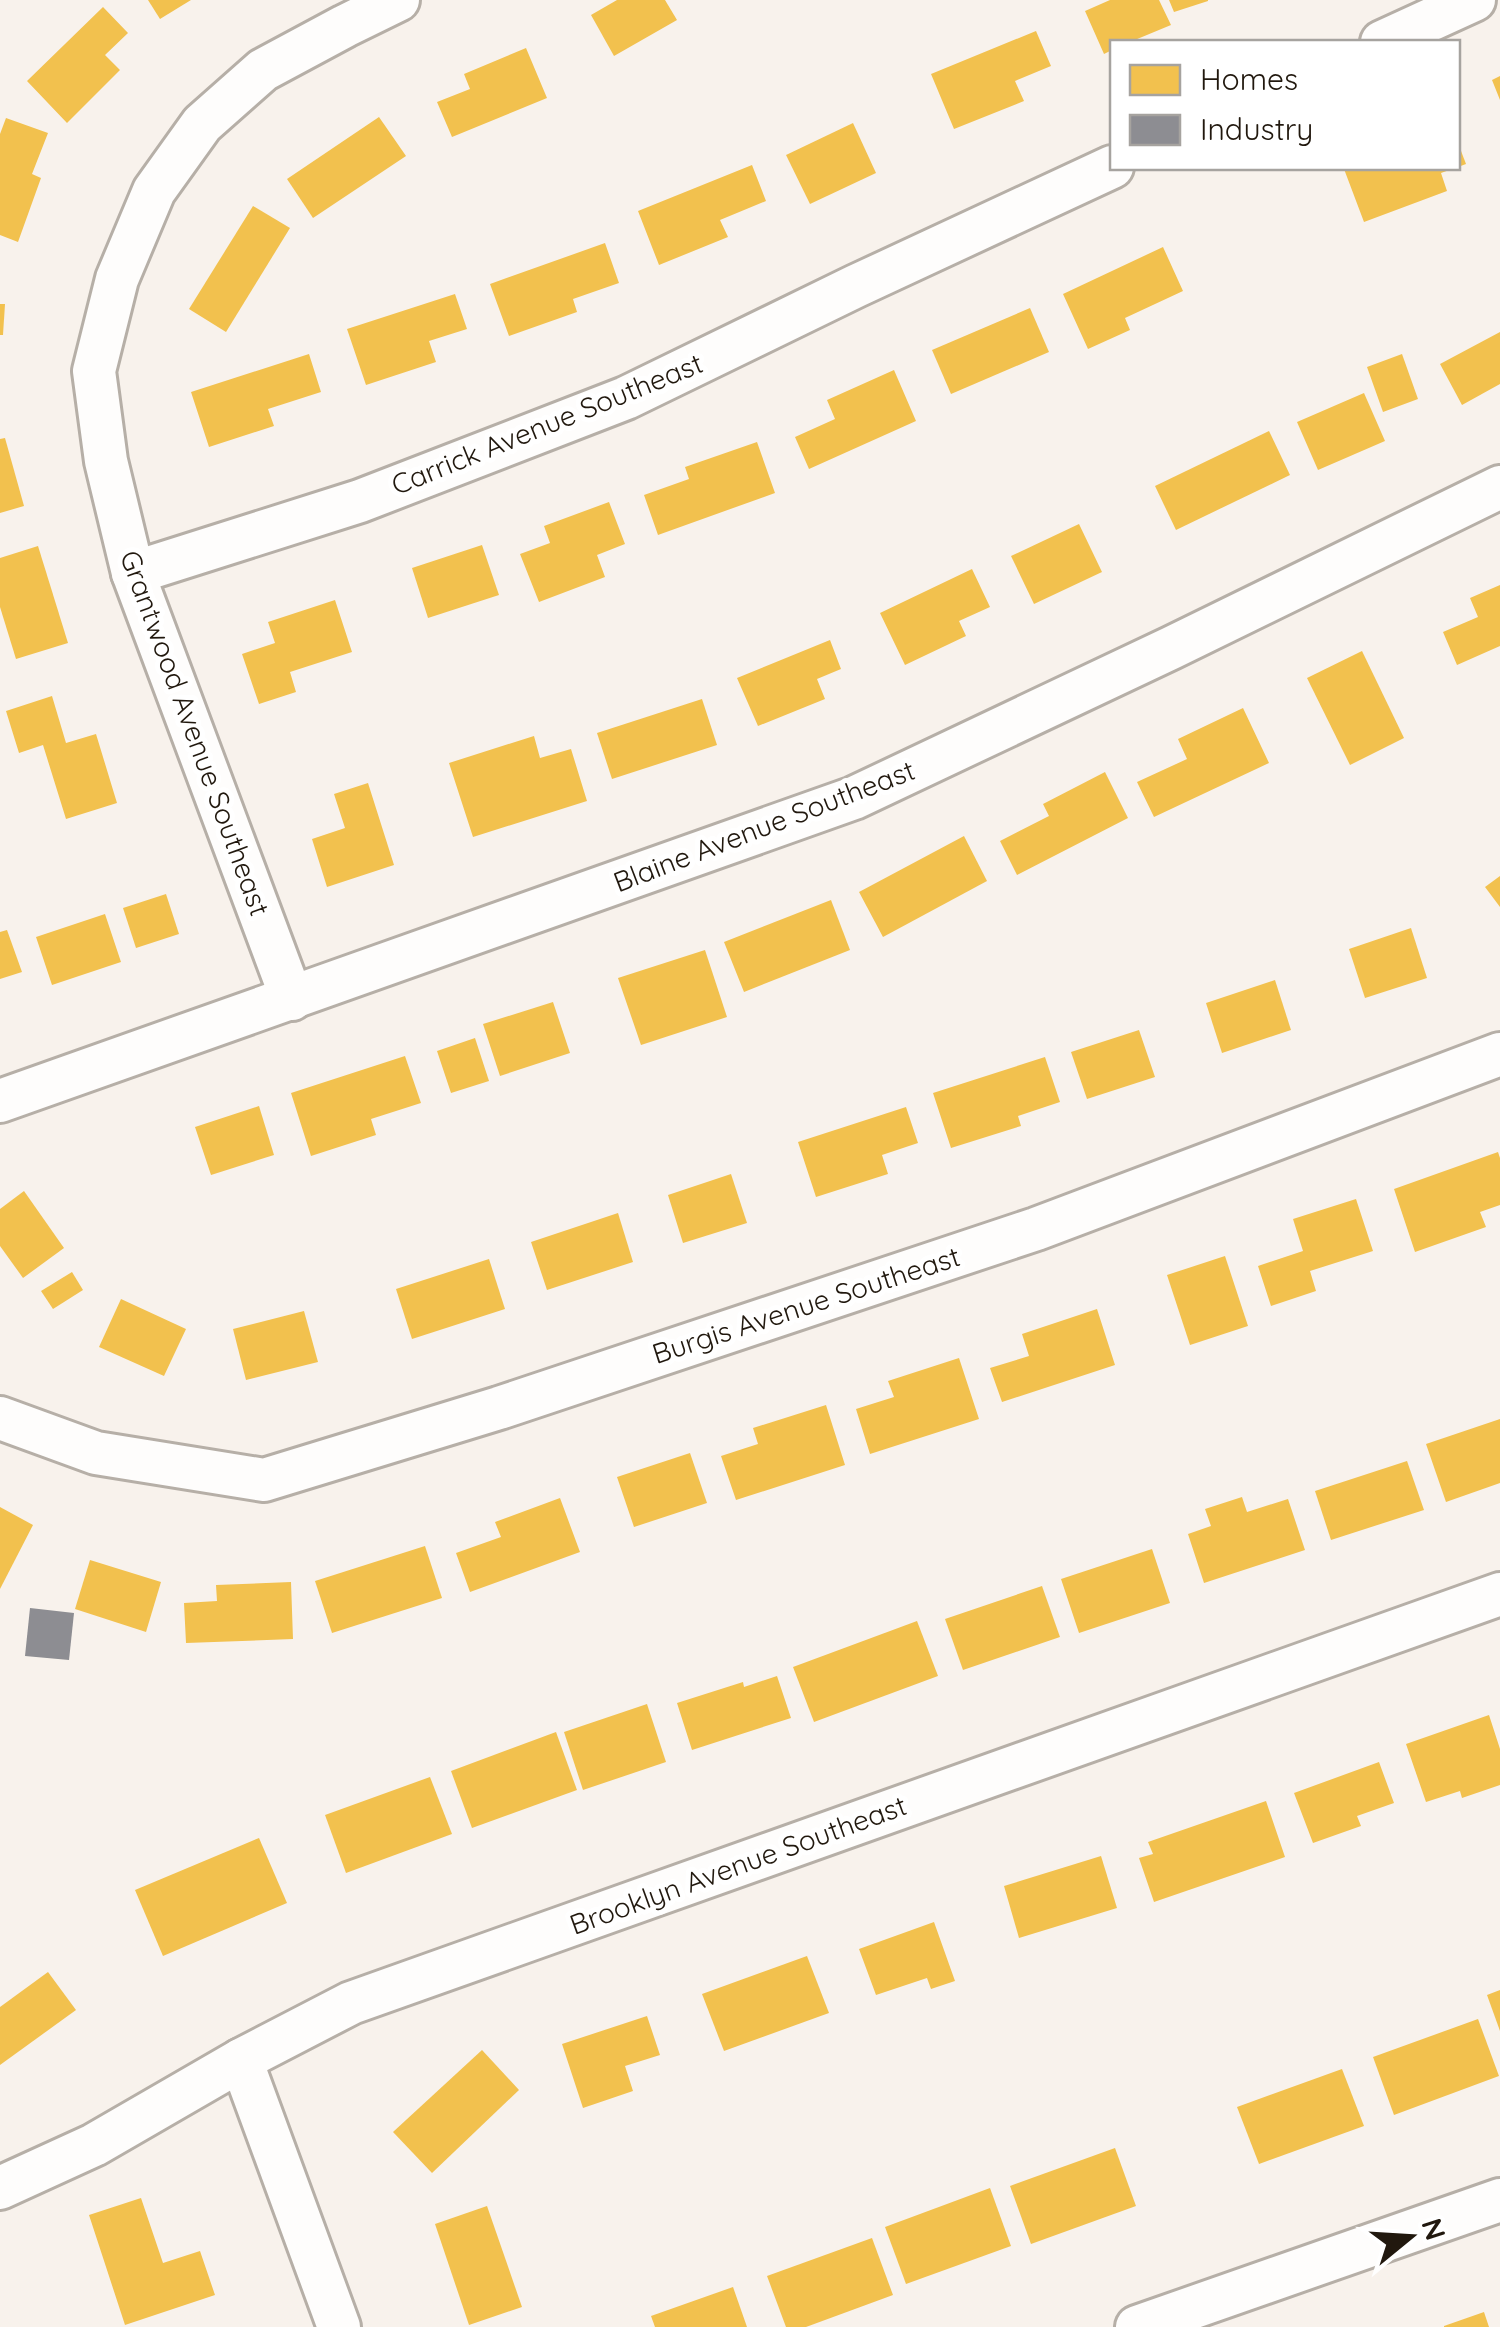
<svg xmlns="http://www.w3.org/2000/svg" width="1500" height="2327" viewBox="0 0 1500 2327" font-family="Quicksand,sans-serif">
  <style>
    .homes { fill: #f2c14e }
    .industry { fill: #8d8d92 }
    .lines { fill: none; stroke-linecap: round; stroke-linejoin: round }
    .street-casing { stroke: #b6afa7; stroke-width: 48 }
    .street { stroke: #fefdfc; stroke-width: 42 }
    .labels { text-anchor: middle; stroke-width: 10; stroke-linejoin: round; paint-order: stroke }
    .street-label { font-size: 28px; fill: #21180e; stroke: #fff }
  </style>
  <rect width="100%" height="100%" fill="#f8f2ec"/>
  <g class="homes">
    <polygon points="148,0 191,0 160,19"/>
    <polygon points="617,0 665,0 677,20 614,56 591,15"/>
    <polygon points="1110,0 1159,0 1171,25 1130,42 1112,42 1112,50 1104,54 1085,11"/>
    <polygon points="1169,0 1208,0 1208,1 1174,12"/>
    <polygon points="103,7 128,33 105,55 120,70 67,123 27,81"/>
    <polygon points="1036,31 1051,66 1015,81 1024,101 954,129 931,74"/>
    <polygon points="526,48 547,98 452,137 437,102 470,89 464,74"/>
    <polygon points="1500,76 1500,100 1492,80"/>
    <polygon points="379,117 406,156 313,218 287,179"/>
    <polygon points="6,118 48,133 32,174 41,178 18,242 0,235 0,134"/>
    <polygon points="853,123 876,173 810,204 786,155"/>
    <polygon points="1458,143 1466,164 1458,167"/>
    <polygon points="752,165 766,201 720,220 728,237 659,265 638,211"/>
    <polygon points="1347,168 1455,168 1441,173 1447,191 1364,222 1344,169"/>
    <polygon points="253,206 290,228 226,332 189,309"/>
    <polygon points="605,243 619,283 573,299 577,312 509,336 490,284"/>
    <polygon points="1163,247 1183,291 1125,318 1130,330 1088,349 1063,294"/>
    <polygon points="455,294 467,329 429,341 436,362 366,385 347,329"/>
    <polygon points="0,304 5,304 3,335 0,335"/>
    <polygon points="1030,308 1049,352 951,394 932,350"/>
    <polygon points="1500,332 1500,384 1462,405 1440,364"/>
    <polygon points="309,354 321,392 268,409 274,426 209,447 191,392"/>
    <polygon points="1402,354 1418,399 1383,412 1367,367"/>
    <polygon points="894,370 916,421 809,469 795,437 835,419 827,400"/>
    <polygon points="1364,393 1385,441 1318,470 1297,422"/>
    <polygon points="1269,431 1290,475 1176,530 1155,486"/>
    <polygon points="5,438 24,506 0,513 0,439"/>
    <polygon points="757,442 775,493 658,535 644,495 689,479 685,467"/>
    <polygon points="609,502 625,544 597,555 605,577 539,602 520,554 550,543 544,526"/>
    <polygon points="1079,524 1102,572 1034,604 1011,556"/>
    <polygon points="482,545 499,595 428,618 412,568"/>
    <polygon points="38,546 68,643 16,659 0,607 0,558"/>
    <polygon points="972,569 990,607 959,621 966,636 905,665 880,613"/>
    <polygon points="1500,585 1500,646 1457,665 1443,632 1478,617 1470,598"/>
    <polygon points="335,600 352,652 290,672 296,692 259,704 242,654 275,643 268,622"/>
    <polygon points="830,640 841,669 817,679 825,699 758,726 737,678"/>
    <polygon points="1362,651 1404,738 1350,765 1307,678"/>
    <polygon points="52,696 66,743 96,734 117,803 66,819 43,745 19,753 6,711"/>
    <polygon points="702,699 717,745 612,779 597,733"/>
    <polygon points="1243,708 1269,763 1154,817 1137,782 1187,759 1178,739"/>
    <polygon points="534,736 540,758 571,749 587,801 473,837 449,763"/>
    <polygon points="1105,772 1128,818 1017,875 1000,841 1049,816 1043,804"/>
    <polygon points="368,783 394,865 327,887 312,839 345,828 334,794"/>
    <polygon points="964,836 987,881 883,937 859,892"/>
    <polygon points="1500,876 1500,907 1485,887"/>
    <polygon points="166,894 179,934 136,948 123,908"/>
    <polygon points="831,900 850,950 744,992 724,942"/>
    <polygon points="105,914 121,962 52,985 36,937"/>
    <polygon points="1411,928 1427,978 1365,998 1349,949"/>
    <polygon points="7,930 22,972 0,979 0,932"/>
    <polygon points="705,950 727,1017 641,1045 618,978"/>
    <polygon points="1275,980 1291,1030 1222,1053 1206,1003"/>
    <polygon points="553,1002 570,1053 500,1076 483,1024"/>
    <polygon points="1139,1030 1155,1077 1087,1099 1071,1052"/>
    <polygon points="475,1038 489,1081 451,1093 437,1051"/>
    <polygon points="405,1056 421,1103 371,1119 376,1135 311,1156 291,1093"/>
    <polygon points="1045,1057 1060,1102 1018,1116 1021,1126 951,1148 933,1093"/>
    <polygon points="259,1106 274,1155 211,1175 195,1127"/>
    <polygon points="906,1107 918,1143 882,1155 888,1174 816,1197 798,1142"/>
    <polygon points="1498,1152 1500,1158 1500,1205 1480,1212 1486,1227 1415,1252 1394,1189"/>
    <polygon points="731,1174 747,1223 683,1243 668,1195"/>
    <polygon points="24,1191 64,1248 23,1278 0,1246 0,1209"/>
    <polygon points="1356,1199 1373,1251 1310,1271 1316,1291 1271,1306 1258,1266 1303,1251 1293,1219"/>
    <polygon points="618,1213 633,1262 547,1290 531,1242"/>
    <polygon points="1225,1256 1248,1326 1190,1345 1167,1275"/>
    <polygon points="489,1259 505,1309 412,1339 396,1289"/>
    <polygon points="72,1272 83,1290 53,1309 41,1291"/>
    <polygon points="121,1299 186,1329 164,1376 99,1347"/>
    <polygon points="1097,1309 1115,1365 1002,1402 990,1368 1029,1356 1022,1334"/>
    <polygon points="304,1311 318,1362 246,1380 233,1329"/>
    <polygon points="959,1358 979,1419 870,1454 856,1409 894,1397 888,1381"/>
    <polygon points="826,1405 845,1465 736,1500 721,1456 758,1444 753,1428"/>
    <polygon points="1500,1419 1500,1483 1446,1502 1426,1444"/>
    <polygon points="690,1453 707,1503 634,1527 617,1477"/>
    <polygon points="1407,1461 1424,1510 1331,1540 1315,1491"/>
    <polygon points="1242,1497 1247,1512 1288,1499 1305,1550 1204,1583 1188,1534 1211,1526 1205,1509"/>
    <polygon points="560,1498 580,1552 470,1592 456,1553 501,1537 495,1522"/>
    <polygon points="0,1507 33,1525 0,1589"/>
    <polygon points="425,1546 442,1598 332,1633 315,1581"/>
    <polygon points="1152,1549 1170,1603 1079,1633 1061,1579"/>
    <polygon points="90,1560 161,1582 146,1632 75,1609"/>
    <polygon points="291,1582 293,1639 186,1643 184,1603 217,1601 216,1585"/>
    <polygon points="1042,1586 1060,1637 963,1670 945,1619"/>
    <polygon points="917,1621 938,1676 814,1722 793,1667"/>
    <polygon points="777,1676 791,1718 692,1750 677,1703 743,1682 744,1687"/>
    <polygon points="647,1704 666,1762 583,1790 564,1732"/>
    <polygon points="1489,1715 1500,1749 1500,1785 1462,1798 1460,1791 1426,1802 1406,1744"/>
    <polygon points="556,1732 577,1790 472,1828 451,1771"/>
    <polygon points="1379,1762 1394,1803 1357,1816 1361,1826 1313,1843 1294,1793"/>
    <polygon points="430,1777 452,1834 346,1873 325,1815"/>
    <polygon points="1266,1801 1285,1857 1154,1902 1139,1858 1153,1854 1148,1842"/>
    <polygon points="259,1838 287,1903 163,1956 135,1890"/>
    <polygon points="1101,1856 1117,1908 1019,1938 1004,1886"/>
    <polygon points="934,1922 955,1981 931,1989 927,1978 876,1995 859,1949"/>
    <polygon points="807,1956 829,2013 724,2051 702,1994"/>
    <polygon points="48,1972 76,2010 0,2065 0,2007"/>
    <polygon points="1500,1990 1500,2031 1487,1995"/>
    <polygon points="647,2016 660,2055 625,2066 633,2091 583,2108 562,2044"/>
    <polygon points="1478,2019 1499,2076 1394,2115 1373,2057"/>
    <polygon points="482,2050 519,2090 432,2173 393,2132"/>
    <polygon points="1342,2069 1364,2126 1259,2164 1237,2107"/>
    <polygon points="1115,2148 1136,2206 1031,2244 1010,2186"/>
    <polygon points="990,2188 1011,2246 906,2284 885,2227"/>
    <polygon points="141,2198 163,2263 200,2251 215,2295 125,2325 89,2215"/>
    <polygon points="487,2206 522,2307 469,2325 435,2224"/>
    <polygon points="872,2238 893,2295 806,2327 786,2327 767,2276"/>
    <polygon points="733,2287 747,2327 655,2327 651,2316"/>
    <polygon points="1484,2312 1489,2327 1444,2327 1444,2326"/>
  </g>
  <polygon class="industry" points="30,1608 74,1613 69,1660 25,1656"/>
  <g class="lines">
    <g class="street-casing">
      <g id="street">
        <polyline points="1382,42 1474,0"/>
        <polyline points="133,573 360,501 626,398 856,286 1112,167"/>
        <polyline points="292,999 133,573 106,461 94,371 117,279 154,191 202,124 263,70 345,26 398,0"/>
        <polyline points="0,1101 854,798 1171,648 1500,487"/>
        <polyline points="0,1418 96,1453 264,1480 499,1408 1036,1229 1500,1054"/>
        <polyline points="241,2060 339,2327"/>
        <polyline points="0,2188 94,2145 241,2060 351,2003 1500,1594"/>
        <polyline points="1137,2327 1500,2200"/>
      </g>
    </g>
    <use href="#street" class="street"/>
  </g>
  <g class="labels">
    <g class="street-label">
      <text transform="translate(547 424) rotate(-22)" y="10">Carrick Avenue Southeast</text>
      <text transform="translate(195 733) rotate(70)" y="10">Grantwood Avenue Southeast</text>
      <text transform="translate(764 826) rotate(-21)" y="10">Blaine Avenue Southeast</text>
      <text transform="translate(806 1305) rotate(-18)" y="10">Burgis Avenue Southeast</text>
      <text transform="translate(738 1865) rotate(-20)" y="10">Brooklyn Avenue Southeast</text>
    </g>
  </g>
  <rect x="1110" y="40" width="350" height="130" fill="#ffffff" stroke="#a6a39f" stroke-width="2.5"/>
  <rect x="1130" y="65" width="50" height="30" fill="#f2c14e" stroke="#a6a39f" stroke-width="2.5"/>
  <text x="1200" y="90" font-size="30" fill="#21180e">Homes</text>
  <rect x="1130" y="115" width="50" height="30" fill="#8d8d92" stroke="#a6a39f" stroke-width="2.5"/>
  <text x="1200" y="140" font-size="30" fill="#21180e">Industry</text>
  <g transform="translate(1410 2237) rotate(72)" stroke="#ffffff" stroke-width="8" paint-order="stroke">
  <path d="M0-8L18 38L0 25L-18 38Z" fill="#21180e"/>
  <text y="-15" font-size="28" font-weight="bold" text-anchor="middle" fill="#21180e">N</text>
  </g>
</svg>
